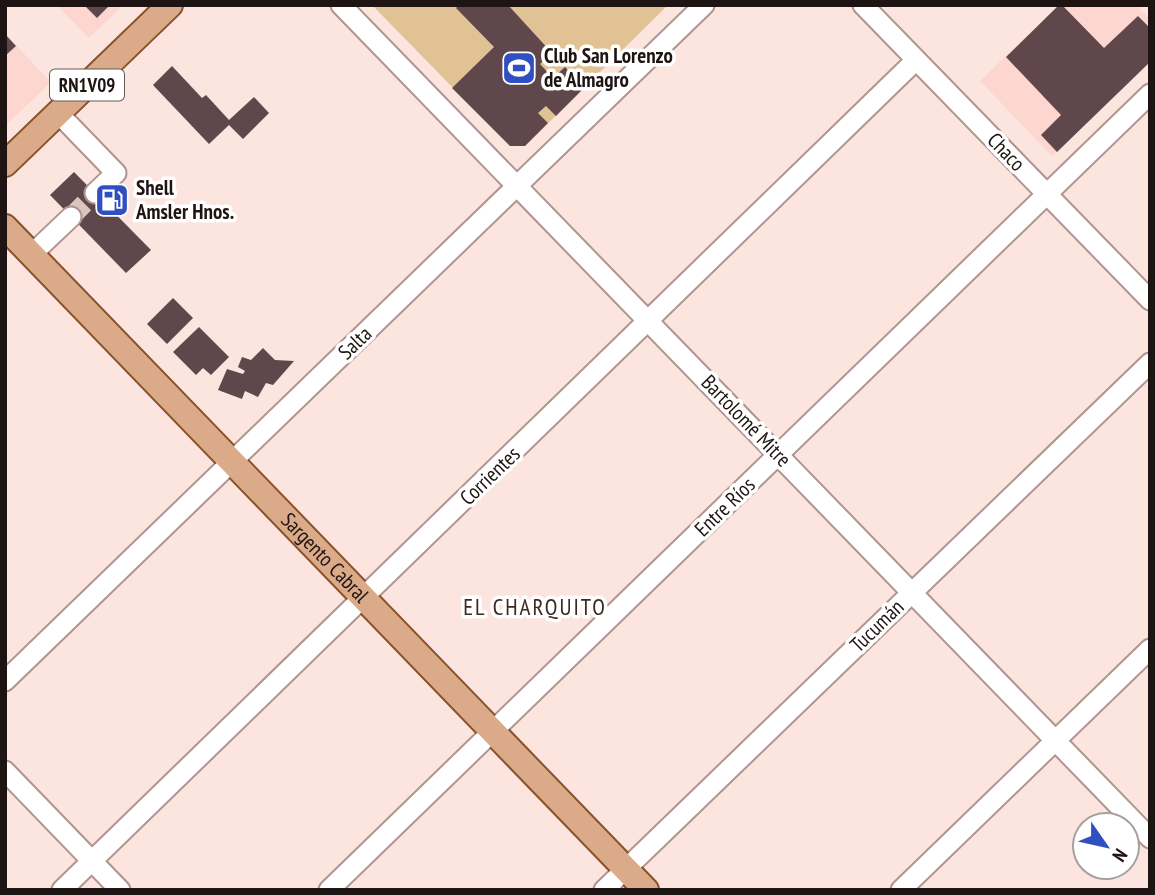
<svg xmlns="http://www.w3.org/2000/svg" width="1155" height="895" viewBox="0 0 1155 895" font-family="'PT Sans Narrow',sans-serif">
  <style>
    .built { fill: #fdd6d0 }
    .green { fill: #e0c294 }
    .building { fill: #60474c }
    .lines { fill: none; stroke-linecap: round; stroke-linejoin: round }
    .minor-tunnel { stroke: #dbc5c0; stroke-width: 19; stroke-dasharray: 19 10; stroke-linecap: butt }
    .minor-casing { stroke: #b0948f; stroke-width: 23 }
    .major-casing { stroke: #89512b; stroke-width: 28 }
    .minor { stroke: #fff; stroke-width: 19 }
    .major { stroke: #dbaa88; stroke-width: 24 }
    .labels { text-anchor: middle; stroke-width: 7; stroke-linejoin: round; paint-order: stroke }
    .shield { fill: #fff; stroke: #625a5a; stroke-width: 2 }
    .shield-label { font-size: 19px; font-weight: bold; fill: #1e1413 }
    .poi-label { font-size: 21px; font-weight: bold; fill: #1e1413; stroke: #fff; text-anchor: start }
    .street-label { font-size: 21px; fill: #1e1413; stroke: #fff }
    .neighbourhood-label { font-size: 23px; letter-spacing: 2px; fill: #3e2824; stroke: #fff }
  </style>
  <rect width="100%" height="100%" fill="#fce4df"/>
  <g class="built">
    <polygon points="57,5 123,5 89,38"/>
    <polygon points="1059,5 1136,5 1150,19 1150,62 1052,156 980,81"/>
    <polygon points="5,34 51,82 5,126"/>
  </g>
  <polygon class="green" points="372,5 668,5 525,146 510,146"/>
  <g class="building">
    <polygon points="84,5 110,5 97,18"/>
    <polygon points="459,5 508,5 552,53 540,64 553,78 565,67 584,88 556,116 546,106 538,113 548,123 525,146 510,146 452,88 494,47 456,8"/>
    <polygon points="1059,5 1062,5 1104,48 1138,16 1150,28 1150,62 1057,152 1041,135 1061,115 1006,57"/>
    <polygon points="5,34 16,46 5,56"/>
    <polygon points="172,66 202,98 206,95 229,120 254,97 269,113 243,139 229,125 209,144 153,85"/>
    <polygon points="74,172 151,250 126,273 50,195"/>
    <polygon points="173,298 193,318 167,344 147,324"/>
    <polygon points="199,327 229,357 211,375 203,368 196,375 173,352"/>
    <polygon points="263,348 275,360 294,361 273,385 266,383 258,397 245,391 242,399 218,390 227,369 243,374 245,371 238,367 242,357 251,360"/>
  </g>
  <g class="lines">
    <polyline class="minor-tunnel" points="71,217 95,193"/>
    <g class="minor-casing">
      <g id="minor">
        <polyline points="341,5 1150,838"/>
        <polyline points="863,5 1150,300"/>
        <polyline points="58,113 116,173 95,193"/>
        <polyline points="32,254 71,217"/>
        <polyline points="5,681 704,5"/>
        <polyline points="5,771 120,890"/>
        <polyline points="62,890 916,60"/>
        <polyline points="329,890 1150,94"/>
        <polyline points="604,890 1150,363"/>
        <polyline points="901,890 1150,649"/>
      </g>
    </g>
    <g class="major-casing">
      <g id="major">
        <polyline points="5,164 170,5"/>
        <path id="s1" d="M 5,227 L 646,890"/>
      </g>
    </g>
    <use href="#minor" class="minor"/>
    <use href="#major" class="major"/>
  </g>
  <defs>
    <g id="stadium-square" transform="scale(1.75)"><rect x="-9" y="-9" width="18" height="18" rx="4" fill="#3050c1" stroke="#fff"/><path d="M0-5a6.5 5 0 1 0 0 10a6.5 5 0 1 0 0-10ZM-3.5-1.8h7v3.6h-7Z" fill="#fff"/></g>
    <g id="fuel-square" transform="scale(1.75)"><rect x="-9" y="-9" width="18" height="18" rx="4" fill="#3050c1" stroke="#fff"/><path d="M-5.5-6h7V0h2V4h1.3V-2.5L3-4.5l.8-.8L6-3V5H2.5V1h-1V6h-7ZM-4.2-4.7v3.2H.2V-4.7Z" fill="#fff"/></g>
  </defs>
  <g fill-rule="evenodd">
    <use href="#stadium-square" x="519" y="68"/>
    <use href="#fuel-square" x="112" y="200"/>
  </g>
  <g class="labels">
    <rect class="shield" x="50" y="69.5" width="74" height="31" rx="5"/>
    <g class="shield-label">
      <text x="87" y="92">RN1V09</text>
    </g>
    <g class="poi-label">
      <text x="544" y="63">Club San Lorenzo<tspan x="544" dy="24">de Almagro</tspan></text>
      <text x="136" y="195">Shell<tspan x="136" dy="24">Amsler Hnos.</tspan></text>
    </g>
    <g class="street-label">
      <text transform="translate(1006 152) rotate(46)" y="7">Chaco</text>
      <text transform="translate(355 343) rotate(-44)" y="7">Salta</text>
      <text transform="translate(746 421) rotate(46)" y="7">Bartolomé Mitre</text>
      <text transform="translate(490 476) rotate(-44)" y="7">Corrientes</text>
      <text transform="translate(725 507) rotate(-44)" y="7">Entre Ríos</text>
      <text dy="7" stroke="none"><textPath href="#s1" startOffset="460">Sargento Cabral</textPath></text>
      <text transform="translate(877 626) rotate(-44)" y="7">Tucumán</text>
    </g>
    <g class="neighbourhood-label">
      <text x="535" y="615">EL CHARQUITO</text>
    </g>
  </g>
  <rect width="1155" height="895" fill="none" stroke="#1e1413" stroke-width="14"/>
  <g transform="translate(1106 846) rotate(124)"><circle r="33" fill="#ffffff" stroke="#a5a1a1" stroke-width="2"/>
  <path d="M0-5L12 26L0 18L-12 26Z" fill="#3050c1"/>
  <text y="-10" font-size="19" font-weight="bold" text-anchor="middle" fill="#1e1413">N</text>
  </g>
</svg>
